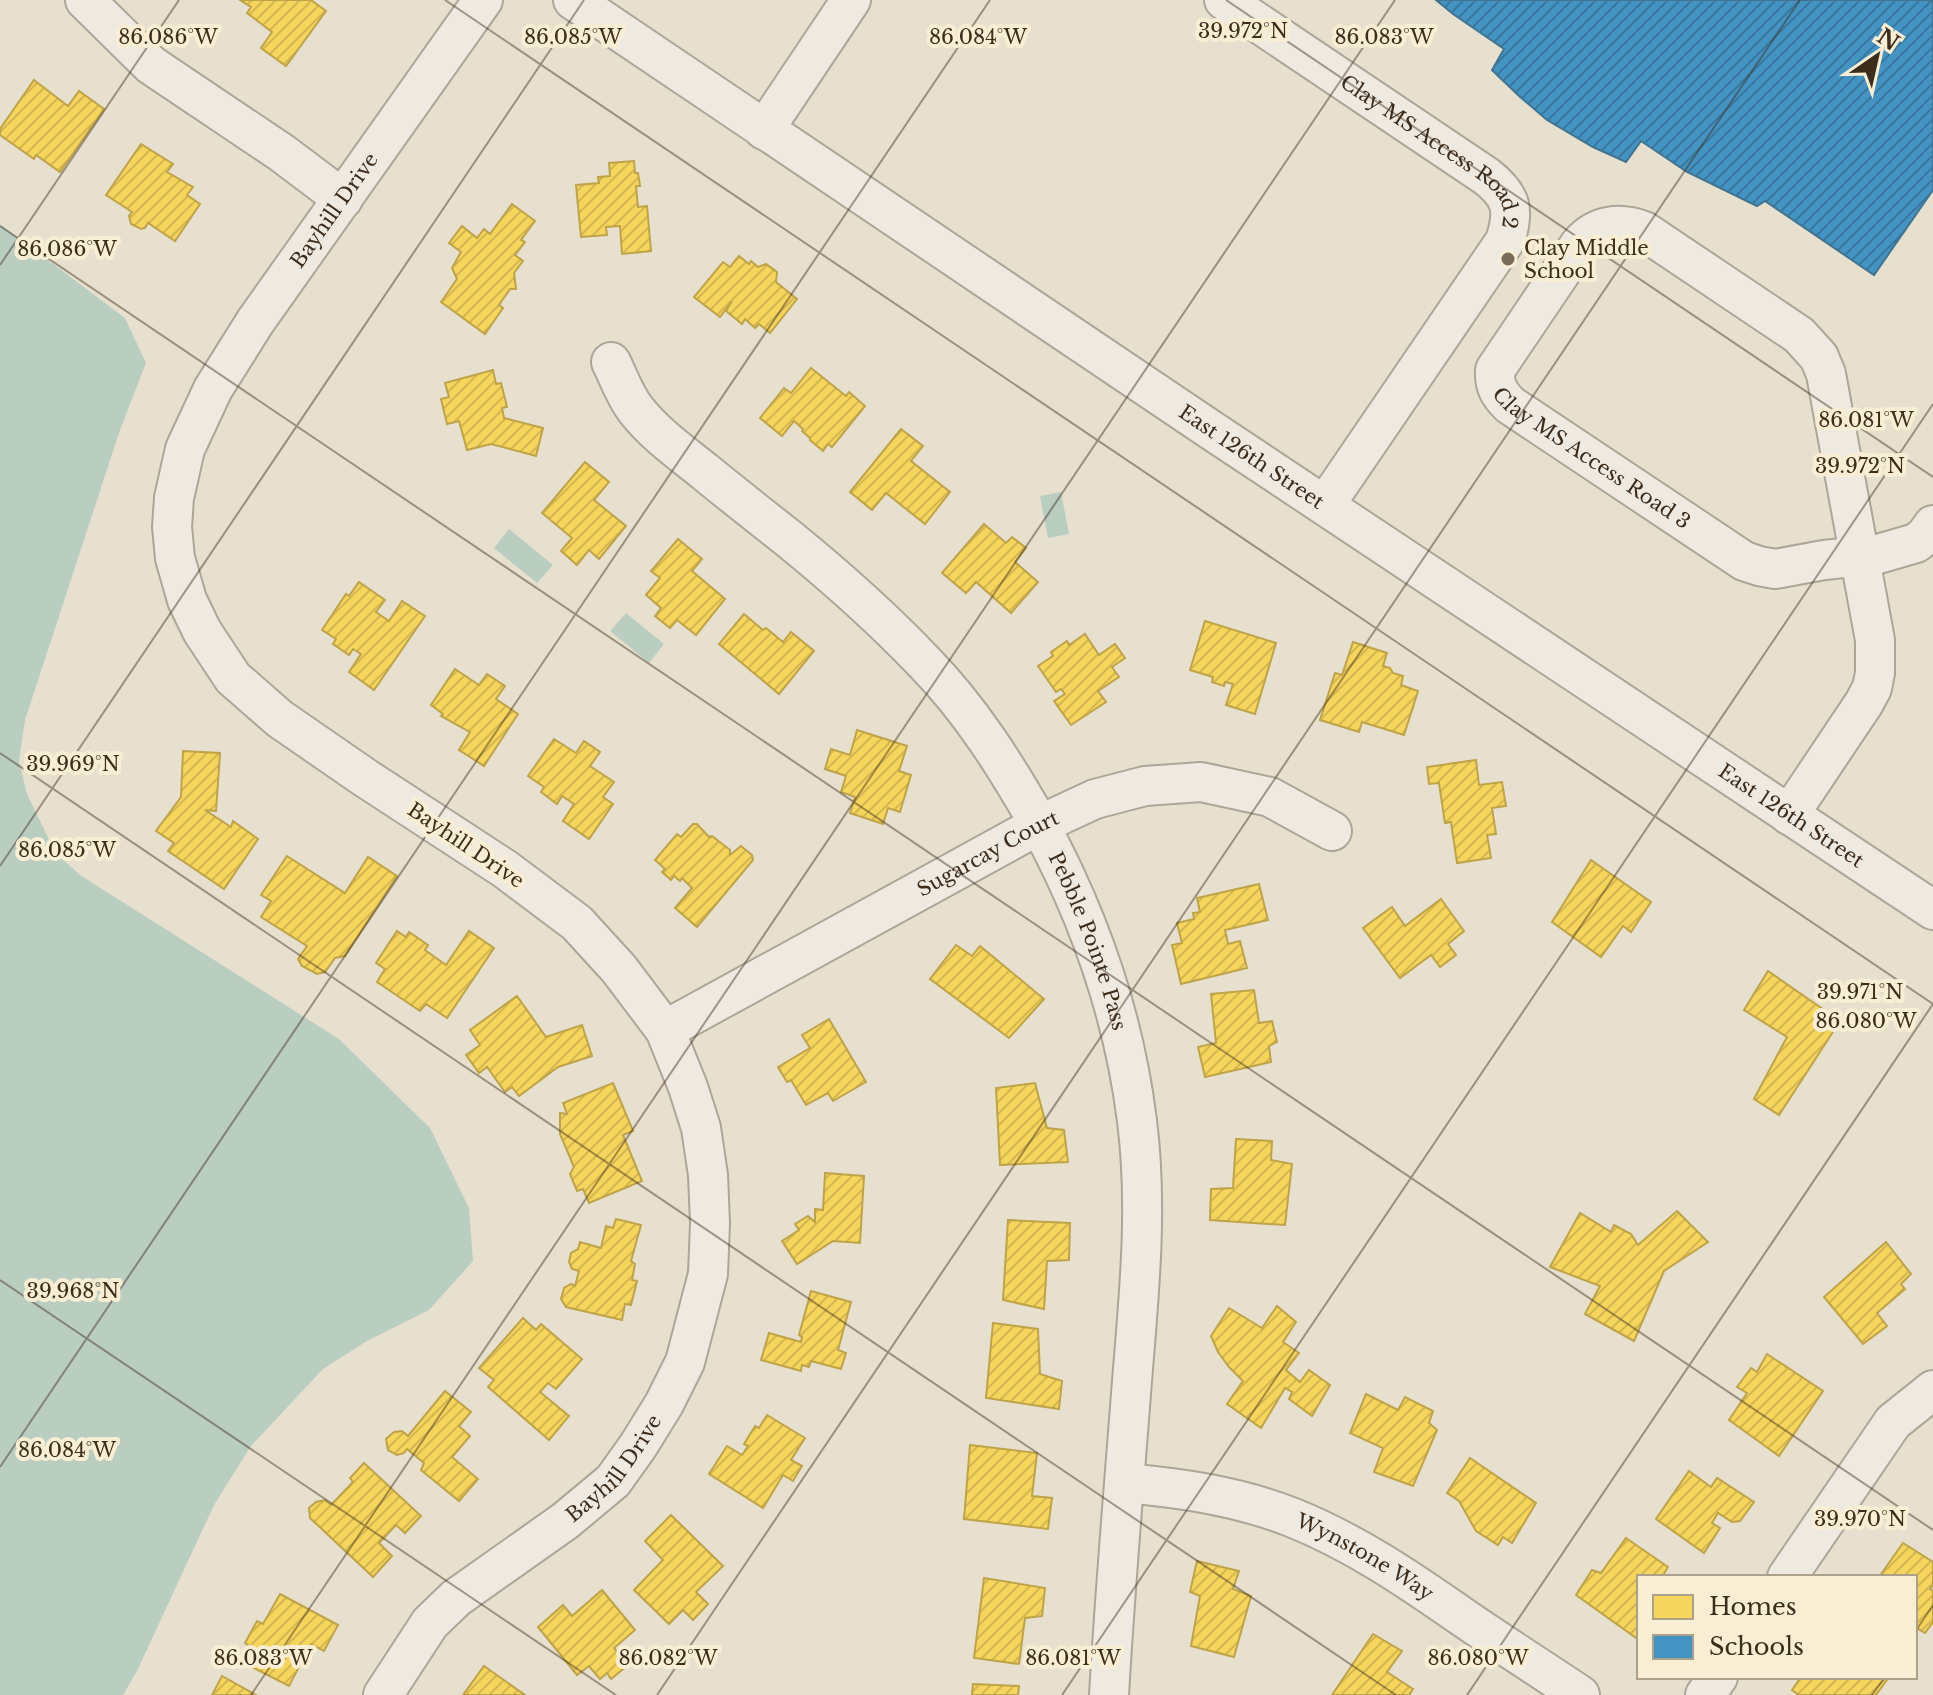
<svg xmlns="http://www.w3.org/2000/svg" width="1933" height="1695" viewBox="0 0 1933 1695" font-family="'Libre Baskerville',serif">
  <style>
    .water { fill: #bacdc1 }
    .homes { fill: url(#homes-hatch); stroke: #bea349; stroke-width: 2 }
    .schools { fill: url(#schools-hatch); stroke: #417491; stroke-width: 2 }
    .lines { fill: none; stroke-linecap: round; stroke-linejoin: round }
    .minor-casing { stroke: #ada597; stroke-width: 42 }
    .minor { stroke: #efeae1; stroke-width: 38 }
    .ticks { fill: none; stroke: #3d2d1d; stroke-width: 2; stroke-opacity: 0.45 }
    .poi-dot { fill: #796c5b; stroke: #f8eed4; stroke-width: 3 }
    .labels { text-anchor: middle; stroke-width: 8; stroke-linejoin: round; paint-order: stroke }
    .street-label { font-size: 20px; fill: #3d2d1d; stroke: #f8eed4 }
    .poi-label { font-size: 20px; fill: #3d2d1d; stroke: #f8eed4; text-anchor: start }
    .ticks-label { font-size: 20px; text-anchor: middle; fill: #3d2d1d; stroke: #f8eed4; stroke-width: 8; stroke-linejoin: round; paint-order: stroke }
  </style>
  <defs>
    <pattern id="homes-hatch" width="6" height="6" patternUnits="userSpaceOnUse" patternTransform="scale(2)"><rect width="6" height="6" fill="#f6d55c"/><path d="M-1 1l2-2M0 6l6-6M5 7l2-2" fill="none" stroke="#d4b750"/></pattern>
    <pattern id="schools-hatch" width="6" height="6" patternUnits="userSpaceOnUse" patternTransform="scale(2)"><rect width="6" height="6" fill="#4393c3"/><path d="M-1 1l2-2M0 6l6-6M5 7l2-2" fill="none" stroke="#39789e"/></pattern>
  </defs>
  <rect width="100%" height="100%" fill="#e8e0ce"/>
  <g class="water">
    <polygon points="0,224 125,318 146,363 120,430 25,720 19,761 27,794 55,852 80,875 339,1039 430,1128 469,1208 473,1261 429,1310 367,1341 323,1369 251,1446 214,1505 137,1671 123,1695 0,1695"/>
    <polygon points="1061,492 1069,534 1048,538 1040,496"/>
    <polygon points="509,529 553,565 537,583 494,548"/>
    <polygon points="626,613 664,644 649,663 610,631"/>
  </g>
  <g class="homes">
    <polygon points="240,0 311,0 326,11 286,66 261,48 272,32 247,13 251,7"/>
    <polygon points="34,80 68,106 79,91 104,109 60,172 36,155 34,159 0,135 0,129"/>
    <polygon points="141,144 173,164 167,172 193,187 187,195 200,204 175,241 148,223 145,228 141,229 131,224 129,216 132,212 106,195"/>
    <polygon points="634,161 635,173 638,173 640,186 636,186 638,207 647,206 651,251 622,254 620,226 606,227 607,235 581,237 576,185 599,183 598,177 610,176 609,163"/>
    <polygon points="512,204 535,221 521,240 525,242 515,255 523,261 514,273 516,289 510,289 499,305 503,308 485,334 441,302 457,279 452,268 461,252 449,243 462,226 477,238 484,229 490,234"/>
    <polygon points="739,256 749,264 751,261 758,267 766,264 777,272 776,282 797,299 770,333 759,324 755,328 745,319 742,324 726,311 732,301 720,317 694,297 723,262 730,267"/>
    <polygon points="811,368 846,396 849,392 865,406 832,447 828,444 823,451 810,440 810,438 802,431 803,429 794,421 782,436 760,418 784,388 791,393"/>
    <polygon points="493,370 496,384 501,383 507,407 502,408 504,418 543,428 536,456 491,444 467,450 459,421 447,424 441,399 449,397 445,383"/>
    <polygon points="901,429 923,446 911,461 950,492 925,524 886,493 872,510 850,492"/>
    <polygon points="585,462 609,482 594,500 626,526 599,559 589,550 577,565 561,551 572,538 542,513"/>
    <polygon points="984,524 1006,543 1012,537 1026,548 1015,562 1038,582 1011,613 976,582 966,593 942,573"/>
    <polygon points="678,539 702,559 692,571 725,599 696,635 677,620 670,628 655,616 661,608 646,595 660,578 651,571"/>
    <polygon points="359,582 385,600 376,612 389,621 402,601 425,616 374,690 349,672 361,654 353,649 349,655 333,644 336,639 322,630 346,594 349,596"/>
    <polygon points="744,614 763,630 766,628 783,642 791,632 814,651 779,694 719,644"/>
    <polygon points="1205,621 1276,643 1255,714 1226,705 1233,684 1225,682 1224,686 1212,682 1213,677 1190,670"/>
    <polygon points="1085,634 1099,655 1115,644 1125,658 1112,667 1119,677 1098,691 1106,702 1071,725 1054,701 1065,694 1061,689 1056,692 1038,666 1053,656 1051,652 1067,641 1069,645"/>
    <polygon points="1353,642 1387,653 1383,666 1390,668 1393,673 1403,676 1401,685 1418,691 1404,735 1362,722 1359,732 1320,720 1335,673 1342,675"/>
    <polygon points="455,669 479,685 487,674 505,686 496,699 518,714 484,766 459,750 470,732 441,716 443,714 431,705"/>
    <polygon points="857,730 907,746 899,771 911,775 900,812 888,808 883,824 850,813 855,797 841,792 846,776 825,769 831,749 850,755"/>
    <polygon points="554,739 576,753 584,741 600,752 590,766 614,782 603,797 613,804 589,839 563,821 574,804 562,796 557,804 541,792 544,787 528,776"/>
    <polygon points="183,751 220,753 216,811 205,810 231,827 233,821 258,839 224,889 168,851 174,843 156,831 181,797"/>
    <polygon points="1476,760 1479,785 1502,782 1506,806 1492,808 1496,834 1487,835 1491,858 1457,863 1451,822 1445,823 1439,783 1429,784 1427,767"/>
    <polygon points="693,824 697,824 709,837 712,836 730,850 730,855 741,846 752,855 753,860 697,927 675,908 692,888 682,878 680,881 674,876 671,880 662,872 665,869 655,860 677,834 681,837"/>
    <polygon points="287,856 345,893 368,857 397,876 345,956 335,958 325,972 317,974 302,966 298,959 307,946 261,917 271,901 261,895"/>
    <polygon points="1591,860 1651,902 1631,932 1623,926 1601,957 1552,922"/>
    <polygon points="1259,884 1268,920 1225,930 1228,944 1240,941 1247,968 1181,984 1172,945 1182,943 1177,923 1194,919 1193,913 1200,912 1197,898"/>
    <polygon points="1441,899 1464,931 1448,944 1456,955 1440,967 1431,955 1400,978 1363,928 1392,907 1405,926"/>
    <polygon points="397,931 406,937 409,932 428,945 425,950 446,965 469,931 494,948 447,1018 426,1004 420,1011 377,982 385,969 376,963"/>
    <polygon points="956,945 972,956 980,946 1044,999 1009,1038 930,979"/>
    <polygon points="1768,971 1840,1021 1779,1115 1754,1099 1787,1037 1744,1010"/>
    <polygon points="1254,990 1259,1023 1272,1021 1277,1042 1269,1046 1271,1062 1205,1077 1198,1047 1216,1043 1211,994"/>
    <polygon points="517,996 546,1037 582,1025 592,1056 558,1067 519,1096 512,1087 505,1092 487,1067 479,1073 466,1055 480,1045 470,1030"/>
    <polygon points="829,1019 866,1082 833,1101 828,1093 806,1105 791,1080 787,1082 778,1067 810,1048 802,1035"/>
    <polygon points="613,1083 633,1131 623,1135 642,1181 589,1203 583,1189 577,1191 570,1174 574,1167 560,1134 560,1113 567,1114 563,1103"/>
    <polygon points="1035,1083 1047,1128 1064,1130 1068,1162 1000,1165 996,1088"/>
    <polygon points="1236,1139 1272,1141 1271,1160 1292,1164 1285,1225 1210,1220 1211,1189 1233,1188"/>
    <polygon points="825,1173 864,1176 860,1243 833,1241 797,1264 782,1241 799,1230 795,1224 808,1216 815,1222 815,1209 823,1210"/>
    <polygon points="1677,1211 1708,1242 1664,1271 1634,1341 1585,1314 1600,1286 1550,1267 1580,1213 1611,1232 1614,1225 1631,1234 1638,1245"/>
    <polygon points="616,1219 641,1225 631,1261 635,1264 632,1280 637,1281 631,1305 625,1304 622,1320 566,1307 561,1299 564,1288 571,1284 575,1286 579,1271 572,1269 569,1262 571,1253 578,1249 580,1242 601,1248 606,1226 613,1228"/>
    <polygon points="1008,1220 1070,1223 1069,1260 1047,1261 1044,1309 1003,1300"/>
    <polygon points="1886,1242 1911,1274 1901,1284 1905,1289 1877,1313 1887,1326 1863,1344 1824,1297"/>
    <polygon points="811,1291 851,1302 838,1350 846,1353 841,1369 811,1361 809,1367 802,1365 801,1371 761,1360 769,1333 801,1342 802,1337 799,1335"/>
    <polygon points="1277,1306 1296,1322 1283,1342 1299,1353 1286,1370 1300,1382 1309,1370 1330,1385 1312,1416 1289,1399 1292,1392 1285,1388 1261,1428 1227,1404 1243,1381 1229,1367 1218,1352 1211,1336 1229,1308 1262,1328"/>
    <polygon points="523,1318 536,1330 541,1324 582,1359 556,1389 548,1383 540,1392 569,1416 549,1440 488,1387 494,1380 479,1368"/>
    <polygon points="993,1323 1038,1329 1040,1374 1062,1381 1059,1409 986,1398"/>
    <polygon points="1767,1354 1823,1391 1779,1456 1729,1420 1747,1393 1737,1387 1751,1368 1757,1372"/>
    <polygon points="445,1391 471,1412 459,1426 470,1436 452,1457 478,1479 459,1501 421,1470 424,1463 407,1449 404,1453 397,1455 388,1450 386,1439 394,1432 402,1431 408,1436"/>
    <polygon points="1366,1394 1398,1410 1405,1397 1433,1411 1429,1423 1437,1430 1413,1486 1374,1472 1383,1448 1350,1433"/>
    <polygon points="767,1415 805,1438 791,1460 802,1466 793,1481 783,1475 763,1508 709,1474 727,1446 742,1455 748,1446 744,1444 755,1426 759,1428"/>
    <polygon points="970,1445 1037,1453 1032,1496 1052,1498 1048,1529 964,1519"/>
    <polygon points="1470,1458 1536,1503 1512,1543 1503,1537 1498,1545 1476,1531 1459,1501 1447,1493"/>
    <polygon points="364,1463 421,1516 405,1533 396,1525 379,1543 392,1556 373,1577 310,1518 309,1508 316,1502 325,1500 331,1505 353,1482 350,1478"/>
    <polygon points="1689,1471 1711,1487 1717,1478 1754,1502 1740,1521 1732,1522 1718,1513 1712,1523 1720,1528 1704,1553 1656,1519"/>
    <polygon points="671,1515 723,1566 696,1592 708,1604 693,1620 683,1610 669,1624 634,1590 663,1560 645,1541"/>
    <polygon points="1626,1538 1668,1567 1662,1577 1639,1577 1639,1640 1576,1595 1592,1570 1601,1573"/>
    <polygon points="1903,1543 1933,1562 1933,1585 1930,1589 1933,1591 1933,1622 1925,1633 1915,1627 1915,1577 1879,1577"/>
    <polygon points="1197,1561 1239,1571 1233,1589 1251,1596 1234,1657 1191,1646 1200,1596 1190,1592"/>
    <polygon points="984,1578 1045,1588 1042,1616 1025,1618 1019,1664 974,1658"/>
    <polygon points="602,1590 635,1630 614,1648 628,1665 611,1679 607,1673 600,1679 589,1666 577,1675 538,1627 563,1605 572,1616"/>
    <polygon points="280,1594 338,1625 324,1651 311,1644 289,1686 240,1661 248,1645 245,1643 257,1621 263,1624"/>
    <polygon points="1373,1634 1402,1651 1387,1672 1413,1689 1409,1695 1332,1695"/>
    <polygon points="484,1666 525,1695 463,1695"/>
    <polygon points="222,1676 256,1695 212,1695"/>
    <polygon points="1801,1677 1889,1677 1876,1695 1799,1695 1792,1690"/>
    <polygon points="973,1684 1019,1686 1018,1695 972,1695"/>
  </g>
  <polygon class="schools" points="1436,0 1933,0 1933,190 1874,275 1765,201 1757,206 1687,172 1641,141 1626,162 1593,147 1547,120 1519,96 1492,70 1504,49 1453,14"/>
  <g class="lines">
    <g class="minor-casing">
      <g id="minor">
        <polyline points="85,0 151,65 282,153 343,199"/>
        <path id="s1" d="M 573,0 L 1211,430 L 1933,910"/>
        <path id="s2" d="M 1224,0 L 1486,176 C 1512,196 1515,210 1505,241 L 1325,505"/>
        <polyline points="764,130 851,0"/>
        <path id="s3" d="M 611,362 C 619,378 625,396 636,410 C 655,434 680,452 704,471 C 732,494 760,516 788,538 C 836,577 882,618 924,662 C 971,710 1006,766 1039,824 C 1089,916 1124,1016 1137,1121 C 1148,1207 1139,1295 1132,1381 C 1124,1486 1115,1590 1109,1695"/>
        <path id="s4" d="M 1789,815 L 1864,703 L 1872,688 L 1875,673 L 1875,640 L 1826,374 L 1819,357 L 1799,335 L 1644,231 C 1620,222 1597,224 1580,244 L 1495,370 C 1494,386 1499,394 1510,405 L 1744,561 L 1759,566 L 1775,569 L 1824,560 L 1843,558 L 1861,559 L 1916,543 L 1925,536 L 1933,525"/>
        <path id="s5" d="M 665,1030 L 1039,825 L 1095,799 L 1145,786 L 1201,782 L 1270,797 L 1332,831"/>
        <path id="s6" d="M 1125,1483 C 1181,1488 1237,1496 1291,1517 C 1354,1542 1408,1579 1464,1618 C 1502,1644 1541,1669 1580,1695"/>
        <polyline points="1787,1577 1893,1422 1933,1390"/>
        <path id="s7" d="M 383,1695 L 430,1623 L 456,1598 L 565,1521 L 613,1481 L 638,1446 L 664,1404 L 685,1362 L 708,1274 L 710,1223 L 708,1175 L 701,1128 L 688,1087 L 665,1030 L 619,969 L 577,923 L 505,869 L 364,777 L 280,719 L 233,678 L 202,631 L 187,600 L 175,558 L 172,527 L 174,498 L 185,449 L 213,389 L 255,322 L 483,0"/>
        <polyline points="1705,1695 1718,1677"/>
      </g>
    </g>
    <use href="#minor" class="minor"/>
  </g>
  <path class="ticks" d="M 445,0 L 1933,1004M 1226,0 L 1933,477M 0,226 L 1933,1530M 0,265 L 179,0M 0,753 L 1396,1695M 0,866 L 584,0M 0,1280 L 616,1695M 0,1467 L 990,0M 1915,1632 L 1933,1605M 251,1695 L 1395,0M 657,1695 L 1800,0M 1062,1695 L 1933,404M 1467,1695 L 1933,1004M 1872,1695 L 1885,1677"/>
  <circle class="poi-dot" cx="1508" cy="259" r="8"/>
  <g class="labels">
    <g class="street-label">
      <text dy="7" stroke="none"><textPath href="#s2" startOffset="260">Clay MS Access Road 2</textPath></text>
      <text dy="7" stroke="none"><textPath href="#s7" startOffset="1888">Bayhill Drive</textPath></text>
      <text dy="7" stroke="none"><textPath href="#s4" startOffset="1064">Clay MS Access Road 3</textPath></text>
      <text dy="7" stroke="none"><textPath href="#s1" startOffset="818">East 126th Street</textPath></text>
      <text dy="7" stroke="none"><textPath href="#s1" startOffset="1466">East 126th Street</textPath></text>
      <text transform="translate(466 845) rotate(34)" y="7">Bayhill Drive</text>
      <text dy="7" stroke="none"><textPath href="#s5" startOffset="368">Sugarcay Court</textPath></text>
      <text dy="7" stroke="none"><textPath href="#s3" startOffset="764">Pebble Pointe Pass</textPath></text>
      <text dy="7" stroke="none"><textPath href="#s7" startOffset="328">Bayhill Drive</textPath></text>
      <text dy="7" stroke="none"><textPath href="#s6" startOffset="254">Wynstone Way</textPath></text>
    </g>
    <g class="poi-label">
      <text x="1524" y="255">Clay Middle<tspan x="1524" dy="23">School</tspan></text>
    </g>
  </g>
  <g class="ticks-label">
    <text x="1243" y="38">39.972°N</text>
    <text x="168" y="44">86.086°W</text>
    <text x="573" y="44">86.085°W</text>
    <text x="978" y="44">86.084°W</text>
    <text x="1384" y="44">86.083°W</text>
    <text x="67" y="256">86.086°W</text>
    <text x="1866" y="427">86.081°W</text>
    <text x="1860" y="473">39.972°N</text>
    <text x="73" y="771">39.969°N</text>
    <text x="67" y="857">86.085°W</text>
    <text x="1860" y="999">39.971°N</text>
    <text x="1866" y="1028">86.080°W</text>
    <text x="73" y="1298">39.968°N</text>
    <text x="67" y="1457">86.084°W</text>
    <text x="1860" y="1526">39.970°N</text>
    <text x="263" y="1665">86.083°W</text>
    <text x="668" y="1665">86.082°W</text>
    <text x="1073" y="1665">86.081°W</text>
    <text x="1478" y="1665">86.080°W</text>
  </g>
  <rect x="1637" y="1575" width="280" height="104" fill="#f8eed4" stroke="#ada18b" stroke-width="2"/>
  <rect x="1653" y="1595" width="40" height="24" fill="#f6d55c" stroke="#ada18b" stroke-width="2"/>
  <text x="1709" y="1615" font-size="24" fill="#3d2d1d">Homes</text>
  <rect x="1653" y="1635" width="40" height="24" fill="#4393c3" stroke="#ada18b" stroke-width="2"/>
  <text x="1709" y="1655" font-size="24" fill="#3d2d1d">Schools</text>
  <g transform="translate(1877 56) rotate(34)" stroke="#f8eed4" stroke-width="6" paint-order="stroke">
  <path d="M0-6L14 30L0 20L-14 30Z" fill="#3d2d1d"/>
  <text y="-12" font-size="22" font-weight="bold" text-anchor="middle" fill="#3d2d1d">N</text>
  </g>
</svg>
